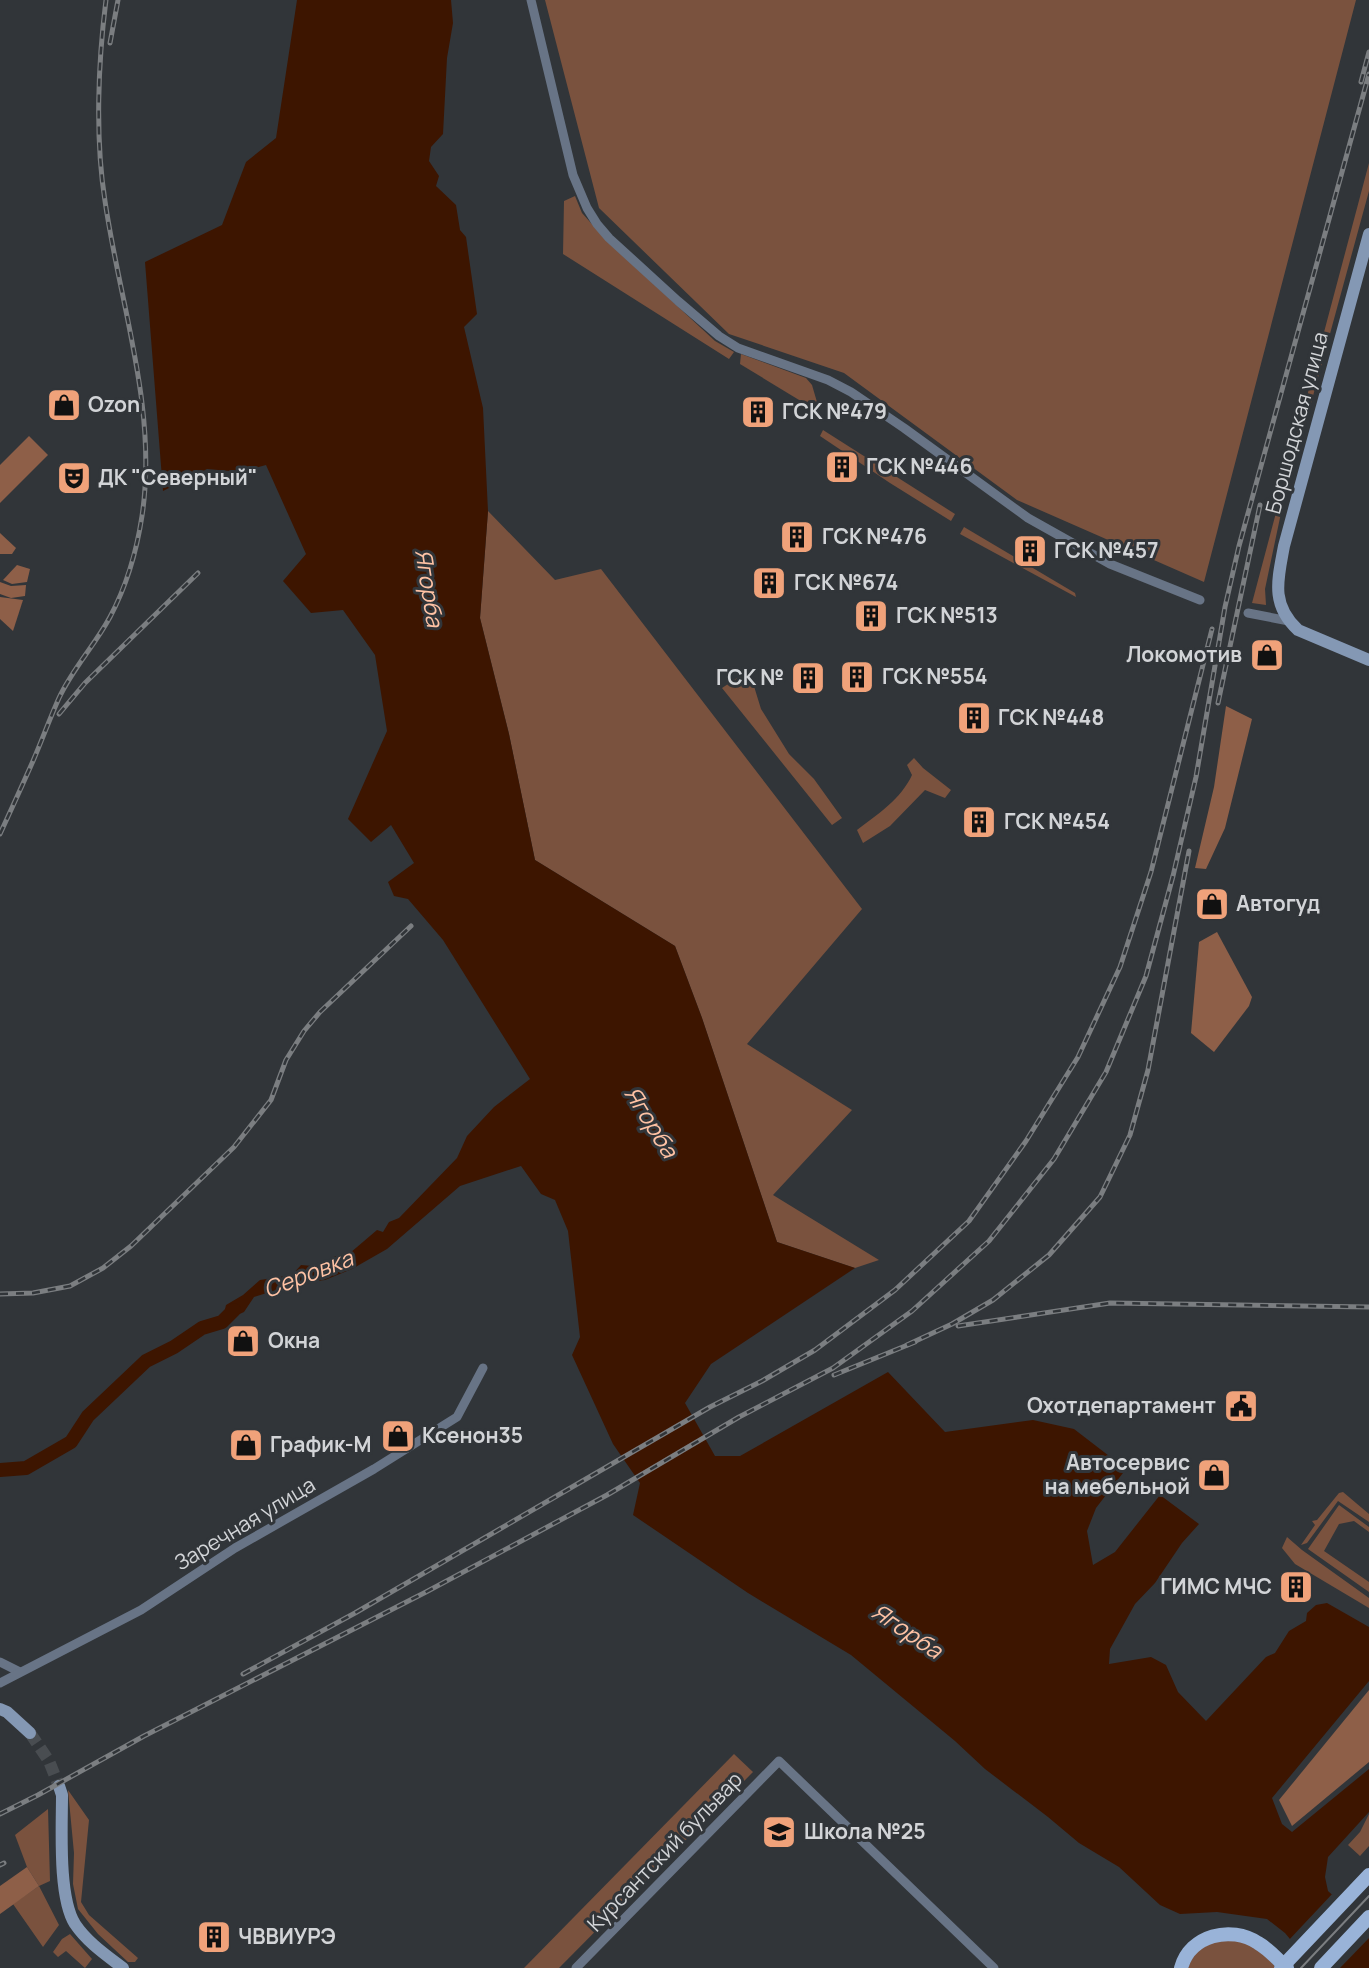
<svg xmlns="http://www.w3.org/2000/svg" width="1369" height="1968" viewBox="0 0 1369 1968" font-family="Manrope,sans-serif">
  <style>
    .green { fill: #7a523e }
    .forest { fill: #8e5f48 }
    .water { fill: #3d1500 }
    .pier { fill: #313539 }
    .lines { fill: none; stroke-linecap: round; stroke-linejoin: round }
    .river { stroke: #3d1500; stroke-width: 14 }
    .secondary-tunnel { stroke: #494d51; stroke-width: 12; stroke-dasharray: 12 6; stroke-linecap: butt }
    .street { stroke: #687486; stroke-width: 9 }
    .secondary { stroke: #8498b4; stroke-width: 12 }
    .primary { stroke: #99b3d8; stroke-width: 14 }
    .tram { stroke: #7b7e81; stroke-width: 2 }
    .rail-casing { stroke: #7b7e81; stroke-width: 5 }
    .rail { stroke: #313539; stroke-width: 2.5; stroke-dasharray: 8; stroke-linecap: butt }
    .primary-bridge { stroke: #99b3d8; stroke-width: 14 }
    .labels { text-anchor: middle; stroke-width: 6; stroke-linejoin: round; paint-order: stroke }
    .poi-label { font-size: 21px; font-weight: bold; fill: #d2d4d7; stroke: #313539; text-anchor: start }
    .street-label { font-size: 21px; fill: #d2d4d7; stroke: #313539 }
    .water-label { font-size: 23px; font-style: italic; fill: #fec2a4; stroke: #313539 }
  </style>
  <rect width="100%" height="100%" fill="#313539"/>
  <g class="green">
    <polygon points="545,0 1356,0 1204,582 1017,500 844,373 729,334 599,208"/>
    <polygon points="1369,163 1369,191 1281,513 1265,589 1266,605 1252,603"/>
    <polygon points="575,196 582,213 607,241 715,341 734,352 729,359 563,254 564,201"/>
    <polygon points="741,354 806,378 812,385 819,409 809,406 740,364"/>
    <polygon points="823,430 955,514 951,521 890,483 820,436"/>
    <polygon points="488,511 555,580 601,569 862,909 747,1044 852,1110 773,1195 879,1260 855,1268 777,1242 702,1018 675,946 535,860 509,734 480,618"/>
    <polygon points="964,527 1075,593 1076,597 960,534"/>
    <polygon points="749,670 761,709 789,754 814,779 842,818 832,825 722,688"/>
    <path d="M 914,758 L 923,768 L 951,790 L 945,798 L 925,790 L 890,826 L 863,843 L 857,830 C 878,814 901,799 912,775 L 907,765 Z"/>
    <polygon points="1343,1492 1369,1514 1369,1522 1338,1501 1307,1543 1301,1545 1315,1525 1312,1521 1317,1520 1339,1493"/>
    <polygon points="1339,1505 1369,1527 1369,1532 1354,1521 1339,1524 1324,1551 1369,1582 1369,1592 1308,1549"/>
    <polygon points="1287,1537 1302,1550 1369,1598 1369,1608 1295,1564 1282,1548"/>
    <polygon points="734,1754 753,1772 559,1968 524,1968"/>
    <polygon points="68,1790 89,1820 81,1902 89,1915 138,1958 135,1962 128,1962 98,1934 78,1909 73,1884 74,1853"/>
    <polygon points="48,1809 50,1881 39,1886 59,1925 43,1947 13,1904 39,1886 27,1867 15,1835"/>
    <polygon points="1369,1814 1369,1846 1360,1856 1348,1845 1360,1832"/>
    <polygon points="70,1934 92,1959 85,1968 66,1951 58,1957 53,1952 62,1939"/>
    <polygon points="1216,1940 1241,1940 1265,1954 1276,1968 1187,1968 1196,1952"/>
  </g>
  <g class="forest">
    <polygon points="29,436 48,455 0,503 0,465"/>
    <polygon points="0,533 16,548 12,554 0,554"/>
    <polygon points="17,565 30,569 27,582 12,584 3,580"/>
    <polygon points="0,582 11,586 26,585 25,596 11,598 0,594"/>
    <polygon points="0,597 23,600 13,631 0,619"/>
    <polygon points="1226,706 1252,719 1225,828 1206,869 1195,868 1214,787"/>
    <polygon points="1217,932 1252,997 1249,1006 1214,1052 1191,1033 1199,942"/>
    <polygon points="1369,1690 1369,1762 1292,1826 1279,1800"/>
    <polygon points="27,1867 39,1886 0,1914 0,1886"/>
  </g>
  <polygon class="water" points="297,0 451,0 453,23 447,58 443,134 431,147 429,161 439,176 436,186 456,205 460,230 466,237 477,314 464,327 483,408 488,511 480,618 509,734 535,860 675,946 702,1018 777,1242 855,1268 711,1364 685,1403 715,1456 740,1456 888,1372 945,1432 1033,1420 1074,1429 1126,1469 1096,1508 1087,1531 1093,1565 1115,1552 1160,1495 1199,1524 1182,1543 1155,1583 1135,1604 1110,1649 1109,1664 1151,1657 1166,1665 1178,1692 1206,1721 1266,1657 1275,1653 1289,1631 1306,1621 1307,1613 1316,1605 1327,1603 1369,1627 1369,1681 1272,1798 1282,1824 1292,1832 1369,1769 1369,1812 1328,1857 1325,1877 1328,1891 1369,1929 1369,1968 1314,1968 1285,1933 1267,1919 1217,1912 1180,1914 1160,1905 1119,1867 1079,1843 1048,1817 985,1769 955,1741 851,1655 748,1593 633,1515 640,1483 613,1444 572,1355 580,1337 568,1231 555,1200 541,1194 521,1166 460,1186 387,1249 352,1269 325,1280 295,1284 254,1297 244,1312 222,1322 226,1305 243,1295 260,1280 292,1275 301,1265 324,1267 333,1257 350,1253 377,1230 383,1232 389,1222 399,1218 457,1158 467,1136 494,1107 530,1079 443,940 408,899 394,896 388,882 414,863 391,825 371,842 348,819 387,731 375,655 343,610 311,613 283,581 306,554 266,465 241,472 207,469 163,491 145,262 222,225 246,162 276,138"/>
  <polygon class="pier" points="1334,1892 1369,1924 1369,1938 1340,1968 1310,1968 1288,1941"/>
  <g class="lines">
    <polyline class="river" points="0,1470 26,1468 71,1442 88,1416 146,1361 174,1347 202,1328 222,1322 234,1310"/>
    <polyline class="secondary-tunnel" points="30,1733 49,1761 59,1786"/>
    <g class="street">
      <polyline points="531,0 573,175 587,208 597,224 609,238 678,301 719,336 738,348 828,380 851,392 904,428 1028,518 1110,564 1200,600"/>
      <polyline points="1248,613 1289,621"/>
      <polyline points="0,1662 20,1672"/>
      <polyline points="0,1683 141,1610 235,1548 374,1469 457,1417 483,1368"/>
      <polyline points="576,1968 779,1761 994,1968"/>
    </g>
    <g class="secondary">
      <path d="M 1369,234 L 1284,546 C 1278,579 1270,604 1298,630 L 1369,660"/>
      <polyline points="0,1709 7,1712 30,1733"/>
      <path d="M 59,1786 L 62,1795 C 62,1828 58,1897 75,1924 C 87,1942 106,1955 123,1968"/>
    </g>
    <g class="primary">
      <path d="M 1181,1968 C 1190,1935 1231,1925 1258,1943 C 1269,1949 1278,1960 1287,1968"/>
      <polyline points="1321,1968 1369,1917"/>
    </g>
    <polyline class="tram" points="1301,1968 1369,1896"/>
    <g class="rail-casing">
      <g id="rail">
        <polyline points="110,43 118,0"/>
        <polyline points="1361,82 1369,52"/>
        <polyline points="1218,703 1260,505"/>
        <polyline points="59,714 85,683 198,573"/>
        <path d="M 0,834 C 11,810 22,786 33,761 C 42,740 50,718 59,698 C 73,668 95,645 110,617 C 126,587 137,549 142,516 C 158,410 120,305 105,201 C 95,138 98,63 106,0"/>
        <polyline points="0,1294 33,1293 70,1286 103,1268 131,1246 234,1147 271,1100 286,1060 304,1031 320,1012 411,926"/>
        <polyline points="958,1326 1110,1303 1369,1307"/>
        <polyline points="907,1345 952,1324 993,1300 1049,1255 1100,1197 1130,1135 1148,1070 1189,851"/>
        <polyline points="834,1375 915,1342"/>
        <polyline points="243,1674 355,1613 710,1407 762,1381 815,1350 895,1290 969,1221 1026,1141 1078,1057 1120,967 1151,872 1212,629"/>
        <polyline points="0,1814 38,1795 144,1736 426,1592 607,1495 739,1417 833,1368 912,1311 989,1241 1054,1159 1106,1072 1146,976 1173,876 1196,777 1225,607 1239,546 1369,74"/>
        <polyline points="0,1865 4,1863"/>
      </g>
    </g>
    <use href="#rail" class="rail"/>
    <polyline class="primary-bridge" points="1281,1968 1369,1875"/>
  </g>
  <defs>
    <g id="shop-square" transform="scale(1.75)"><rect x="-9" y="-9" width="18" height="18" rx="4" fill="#f0a27a" stroke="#313539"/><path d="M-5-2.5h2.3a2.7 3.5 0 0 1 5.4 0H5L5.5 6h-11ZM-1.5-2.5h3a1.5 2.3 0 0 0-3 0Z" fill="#111"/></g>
    <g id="building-square" transform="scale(1.75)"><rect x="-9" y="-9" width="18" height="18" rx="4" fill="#f0a27a" stroke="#313539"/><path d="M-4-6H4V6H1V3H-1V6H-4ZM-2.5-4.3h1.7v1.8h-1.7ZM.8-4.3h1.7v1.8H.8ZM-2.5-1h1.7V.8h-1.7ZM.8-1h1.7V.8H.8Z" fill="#111"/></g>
    <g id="theatre-square" transform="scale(1.75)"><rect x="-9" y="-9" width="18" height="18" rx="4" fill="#f0a27a" stroke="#313539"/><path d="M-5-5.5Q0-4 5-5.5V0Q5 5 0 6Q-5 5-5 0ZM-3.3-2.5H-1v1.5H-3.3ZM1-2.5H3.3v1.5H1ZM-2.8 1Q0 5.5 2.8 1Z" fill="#111"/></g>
    <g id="civic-square" transform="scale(1.75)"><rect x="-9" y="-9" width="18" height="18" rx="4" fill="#f0a27a" stroke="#313539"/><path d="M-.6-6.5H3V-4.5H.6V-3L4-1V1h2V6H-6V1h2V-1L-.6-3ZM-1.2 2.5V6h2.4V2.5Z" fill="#111"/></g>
    <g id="school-square" transform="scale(1.75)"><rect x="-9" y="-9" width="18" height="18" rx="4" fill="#f0a27a" stroke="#313539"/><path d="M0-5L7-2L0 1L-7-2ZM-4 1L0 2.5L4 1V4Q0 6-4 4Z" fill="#111"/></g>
  </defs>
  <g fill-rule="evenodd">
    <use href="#shop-square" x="64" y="405"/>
    <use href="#building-square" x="758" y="412"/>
    <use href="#building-square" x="842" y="467"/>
    <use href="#theatre-square" x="74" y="478"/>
    <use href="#building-square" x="797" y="537"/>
    <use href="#building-square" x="1030" y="551"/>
    <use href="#building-square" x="769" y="583"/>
    <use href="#building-square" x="871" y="616"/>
    <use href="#shop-square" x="1267" y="655"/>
    <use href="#building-square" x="857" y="677"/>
    <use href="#building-square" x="808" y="678"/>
    <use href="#building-square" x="974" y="718"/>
    <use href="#building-square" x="979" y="822"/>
    <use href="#shop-square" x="1212" y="904"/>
    <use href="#shop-square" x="243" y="1341"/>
    <use href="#civic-square" x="1241" y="1406"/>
    <use href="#shop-square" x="398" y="1436"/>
    <use href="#shop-square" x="246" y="1445"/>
    <use href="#shop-square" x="1214" y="1475"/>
    <use href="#building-square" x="1296" y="1587"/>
    <use href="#school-square" x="779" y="1832"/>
    <use href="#building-square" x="214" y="1937"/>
  </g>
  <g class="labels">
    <g class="poi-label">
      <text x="88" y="412">Ozon</text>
      <text x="782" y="419">ГСК №479</text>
      <text x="866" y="474">ГСК №446</text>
      <text x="98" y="485">ДК "Северный"</text>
      <text x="822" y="544">ГСК №476</text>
      <text x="1054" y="558">ГСК №457</text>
      <text x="794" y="590">ГСК №674</text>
      <text x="896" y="623">ГСК №513</text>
      <text x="1242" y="662" text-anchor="end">Локомотив</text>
      <text x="882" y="684">ГСК №554</text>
      <text x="784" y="685" text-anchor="end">ГСК №</text>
      <text x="998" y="725">ГСК №448</text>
      <text x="1004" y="829">ГСК №454</text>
      <text x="1236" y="911">Автогуд</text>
      <text x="268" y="1348">Окна</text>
      <text x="1216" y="1413" text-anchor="end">Охотдепартамент</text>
      <text x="422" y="1443">Ксенон35</text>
      <text x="270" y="1452">График-М</text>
      <text x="1190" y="1470" text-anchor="end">Автосервис<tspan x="1190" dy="24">на мебельной</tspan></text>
      <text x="1272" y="1594" text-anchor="end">ГИМС МЧС</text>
      <text x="804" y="1839">Школа №25</text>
      <text x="238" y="1944">ЧВВИУРЭ</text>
    </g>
    <g class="street-label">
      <text transform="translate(1297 423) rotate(-75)" y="7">Боршодская улица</text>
      <text transform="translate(245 1524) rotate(-31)" y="7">Заречная улица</text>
      <text transform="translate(665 1852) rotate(-46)" y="7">Курсантский бульвар</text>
    </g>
    <g class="water-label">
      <text transform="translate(429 588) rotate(81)" y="8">Ягорба</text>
      <text transform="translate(651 1122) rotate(58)" y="8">Ягорба</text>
      <text transform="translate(308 1274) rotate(-21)" y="8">Серовка</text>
      <text transform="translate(907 1631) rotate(34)" y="8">Ягорба</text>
    </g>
  </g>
</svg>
